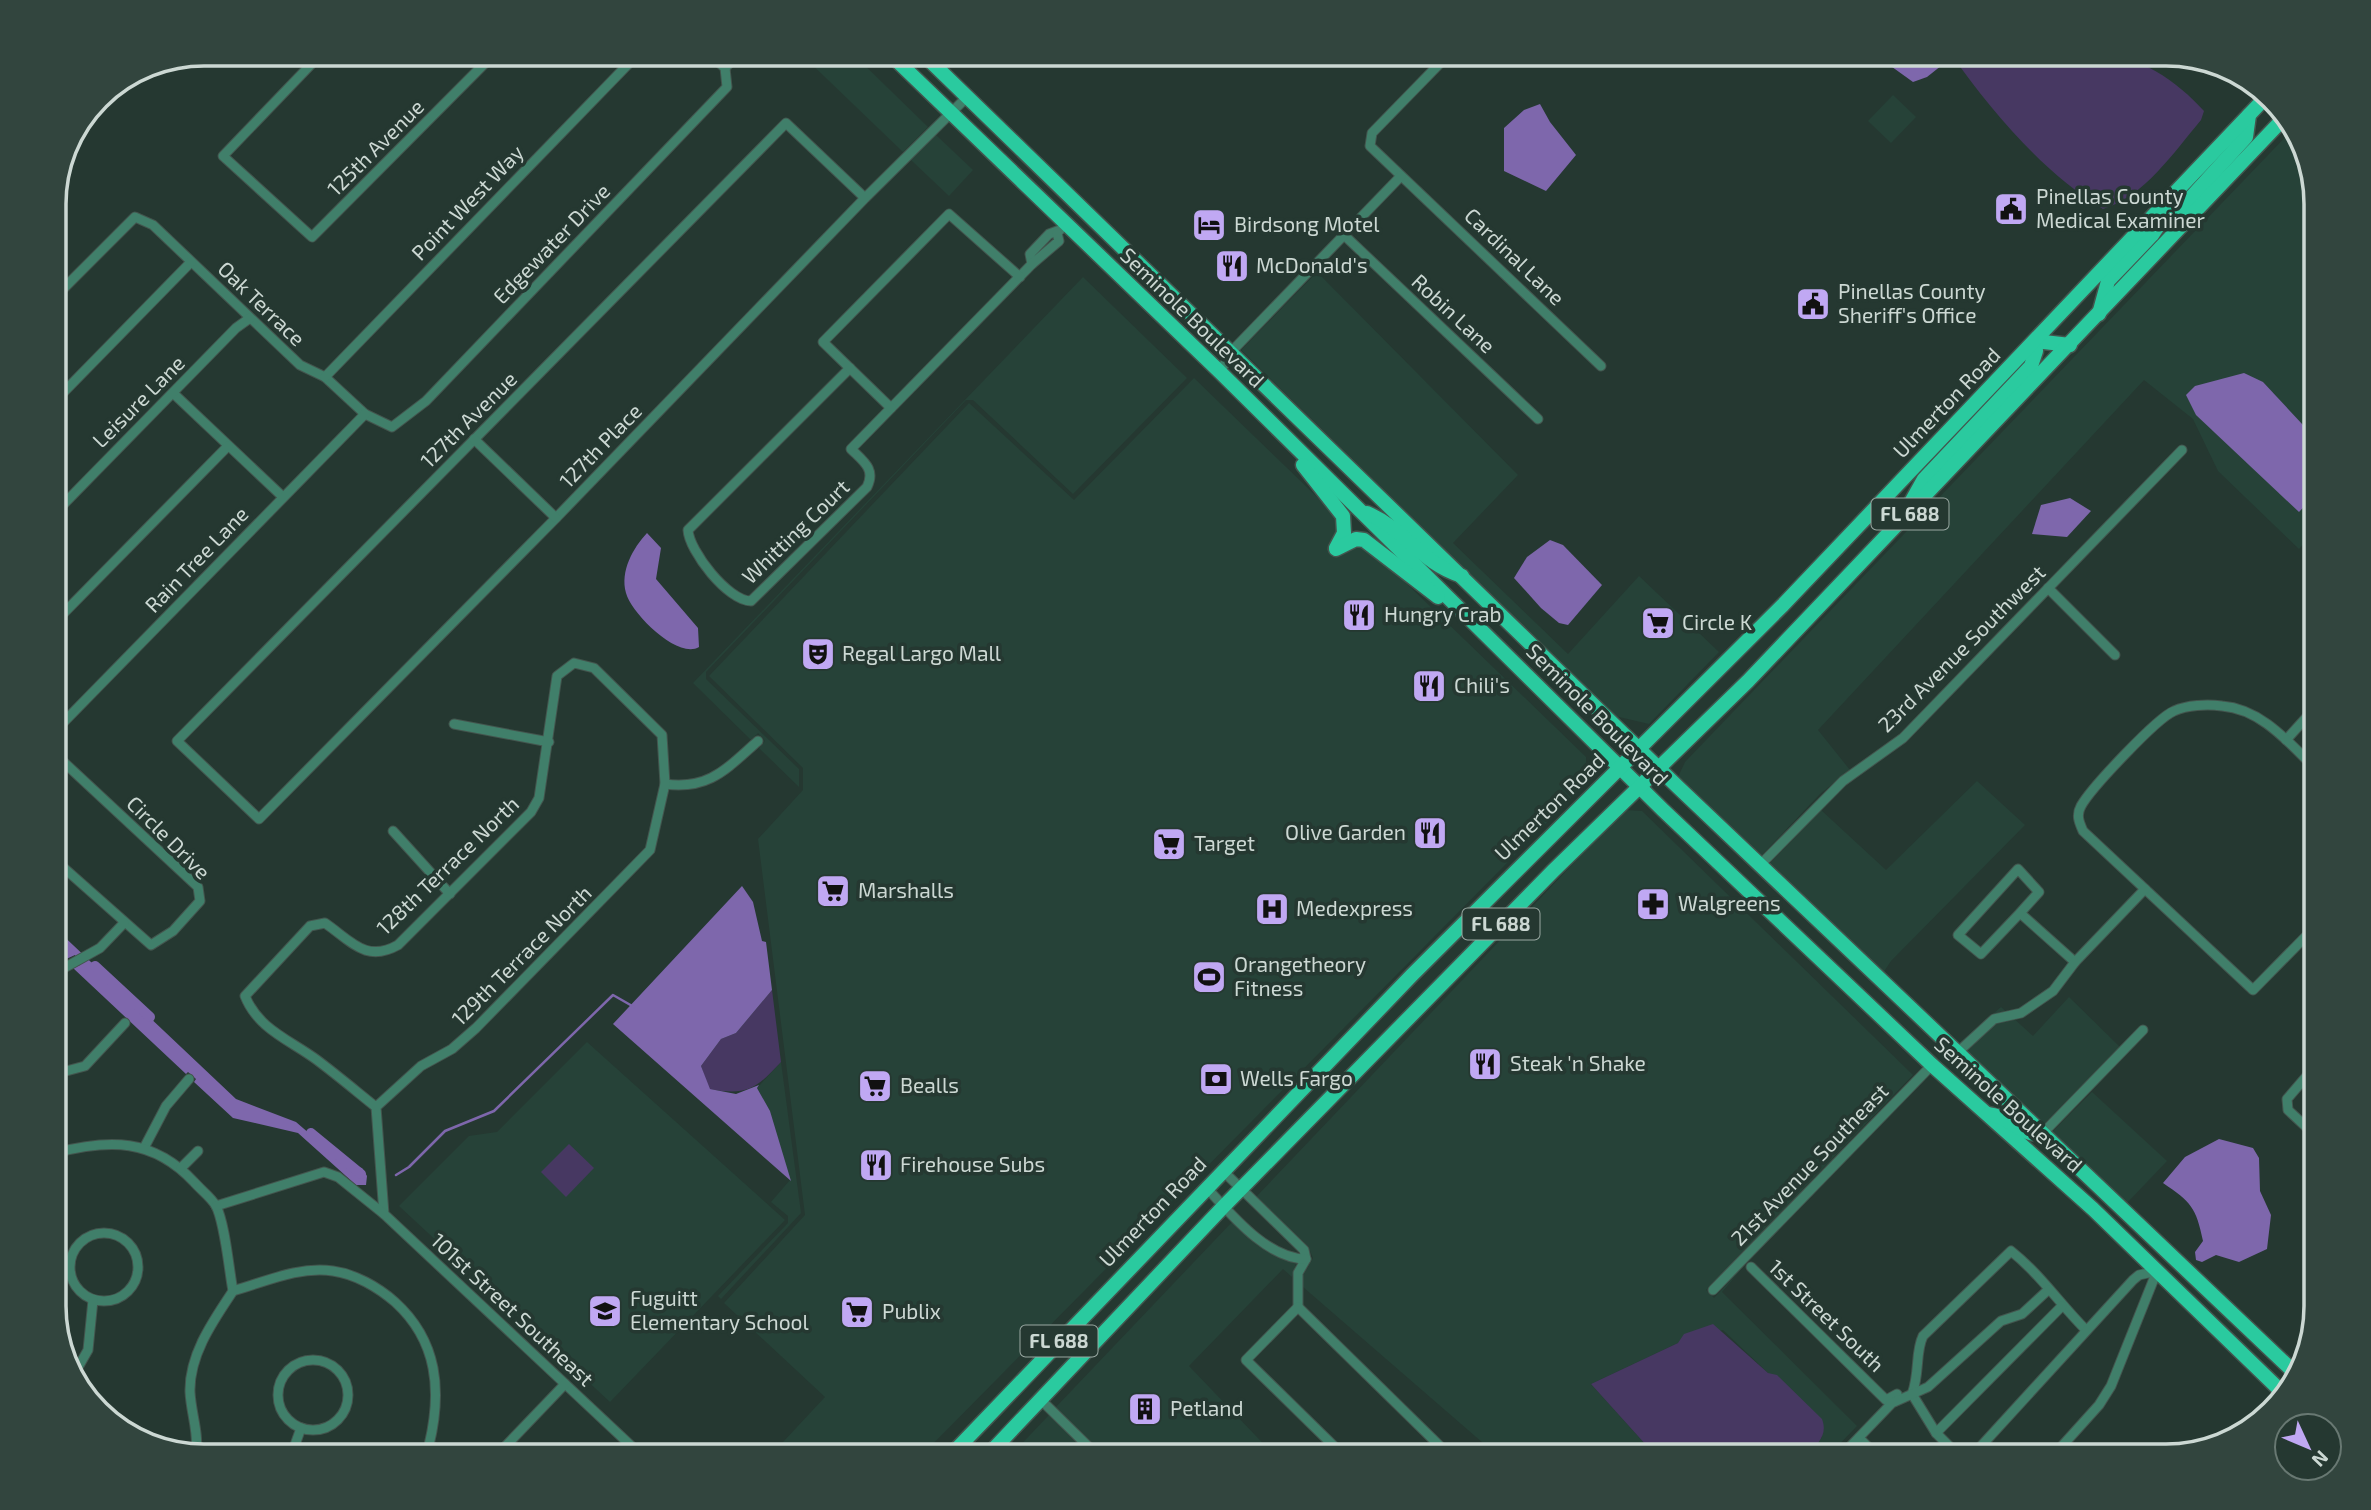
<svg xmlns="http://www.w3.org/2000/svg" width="2371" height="1510" viewBox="0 0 2371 1510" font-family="'Exo 2',sans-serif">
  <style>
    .built { fill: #264238 }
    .green { fill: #473862 }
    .water { fill: #7e67ac }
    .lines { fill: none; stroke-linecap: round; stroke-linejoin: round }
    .stream { stroke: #7e67ac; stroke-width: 2.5 }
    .canal { stroke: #7e67ac; stroke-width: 10 }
    .minor-casing { stroke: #43554e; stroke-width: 11 }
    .primary-casing { stroke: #43554e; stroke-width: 17 }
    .minor { stroke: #407f6a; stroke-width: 9 }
    .primary { stroke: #2aca9f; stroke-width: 14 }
    .labels { text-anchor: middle; stroke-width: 7; stroke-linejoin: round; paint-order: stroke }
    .shield { fill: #253831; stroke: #9aa8a2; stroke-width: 2 }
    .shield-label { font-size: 19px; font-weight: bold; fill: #ccd8d3 }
    .street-label { font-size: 21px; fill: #ccd8d3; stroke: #253831 }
    .poi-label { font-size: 21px; fill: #ccd8d3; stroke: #253831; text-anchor: start }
    .rim { fill: none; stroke: #ccd8d3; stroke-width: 3.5 }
  </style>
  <rect width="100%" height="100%" fill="#253831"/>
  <g class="built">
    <polygon points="801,54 853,54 928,127 903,152"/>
    <polygon points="1893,95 1916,117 1891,143 1868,121"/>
    <polygon points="2295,127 2317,204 2317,440 2263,382 2298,511 2317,493 2317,530 2299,549 2218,471 2193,419 2144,380 1818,730 1850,770 1820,794 1761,856 1678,777 1685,762"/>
    <polygon points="936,135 973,170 949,196 911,160"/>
    <polygon points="1317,272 1518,475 1453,543 1568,654 1639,576 1719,652 1649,724 1615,716 1241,350"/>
    <polygon points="1083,277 1187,378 1073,494 973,400 966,400 706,672 706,679 799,769 799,787 759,748 765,741 758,733 751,740 693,683"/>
    <polygon points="1194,378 1586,757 1587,782 921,1456 770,1456 825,1397 724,1303 805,1215 758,839 803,790 803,768 709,676 969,403 1074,500"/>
    <polygon points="1977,781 2025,825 1891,961 1883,973 1769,864 1821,810 1886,870"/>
    <polygon points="1624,810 1642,811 1913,1075 1706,1290 1714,1298 1744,1266 1722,1292 1857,1426 1828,1456 1806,1456 1822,1437 1768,1373 1723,1330 1678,1343 1591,1384 1656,1456 1498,1456 1303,1287 1303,1275 1313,1258 1308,1246 1256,1197"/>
    <polygon points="2069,997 2120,1047 2043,1125 1958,1044 2001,1007 2033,1036"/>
    <polygon points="587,1042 785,1220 610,1402 399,1206 469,1136 497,1132"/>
    <polygon points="781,1062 801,1213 721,1299 718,1296 788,1223 788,1216 771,1202 790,1180 770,1111 757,1088"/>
    <polygon points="2092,1092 2167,1161 2126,1204 2051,1133"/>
    <polygon points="1233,1221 1263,1248 1296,1264 1292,1277 1283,1269 1189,1366 1275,1456 1105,1456 1056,1407"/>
    <polygon points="1049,1415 1090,1456 1010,1456"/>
  </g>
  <g class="green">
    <path d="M 1956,54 L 2077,54 L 2103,61 L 2097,54 C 2138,54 2177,81 2204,111 L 2201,120 C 2174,152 2144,197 2103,209 C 2044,173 1993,113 1953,57 Z"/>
    <path d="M 772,990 L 781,1062 C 756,1089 747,1096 709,1089 L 701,1066 L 721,1039 L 736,1033 Z"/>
    <polygon points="569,1144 594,1168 566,1197 541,1172"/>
    <path d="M 1713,1324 L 1768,1373 L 1777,1375 L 1822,1419 C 1828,1435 1818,1444 1806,1456 L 1656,1456 L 1591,1384 L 1678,1343 L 1684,1334 Z"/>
  </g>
  <g class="water">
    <polygon points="1874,54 1956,54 1927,77 1913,82"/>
    <polygon points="1540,104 1550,122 1576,155 1546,191 1504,171 1504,128 1524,110"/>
    <polygon points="2244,373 2263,382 2317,440 2317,493 2299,512 2196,415 2186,395 2195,386"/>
    <polygon points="2070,498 2091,511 2067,537 2032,534 2041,505"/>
    <path d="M 647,533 L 661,548 L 656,579 L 698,628 L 699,647 C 678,660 631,613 626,593 C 620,571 633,548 647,533 Z"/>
    <polygon points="1550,540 1563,545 1602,585 1568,625 1559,623 1541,608 1514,578 1527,557"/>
    <polygon points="742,886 753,902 762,941 766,942 772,990 736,1033 721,1039 701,1066 710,1089 736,1094 759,1085 757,1088 770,1111 791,1181 613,1024"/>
    <polygon points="55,928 236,1099 296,1122 346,1165 362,1168 367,1176 366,1185 356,1185 298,1133 233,1118 194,1082 196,1079 188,1072 186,1074 73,968 80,965 75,955 64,960 55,951"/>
    <path d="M 2219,1139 L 2253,1148 L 2259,1158 L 2260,1191 L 2271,1215 L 2267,1249 L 2239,1262 L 2216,1255 L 2202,1262 L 2196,1260 L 2195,1252 L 2203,1241 C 2196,1207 2191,1202 2163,1183 L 2185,1157 Z"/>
  </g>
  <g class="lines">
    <polyline class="stream" points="396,1175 409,1167 445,1131 494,1111 613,995 634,1007"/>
    <g class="canal">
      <polyline points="95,966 150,1017"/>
      <polyline points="311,1133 361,1174"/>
    </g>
    <g class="minor-casing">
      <g id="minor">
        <polyline points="321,54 223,156 312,237 494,54"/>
        <polyline points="1449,54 1372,133 1370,146 1601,366"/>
        <polyline points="725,68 738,54"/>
        <polyline points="80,125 103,101 99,98"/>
        <polyline points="865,198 786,123 177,741 259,819 556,518 865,198 967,97"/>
        <polyline points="1344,235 1538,419"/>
        <polyline points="1032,264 1030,254 1049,234 1060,230"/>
        <polyline points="55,297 135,217 153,225 300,365 325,377 365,414 392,427 426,401 727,87 725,68 710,54"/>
        <path d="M 850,368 L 688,530 C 689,551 728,601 751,601 L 867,487 C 876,469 863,461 851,449 L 1032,264 L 1059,241 L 1057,233"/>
        <polyline points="1220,372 1231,352 1401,176"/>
        <polyline points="325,377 638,54"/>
        <polyline points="173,393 283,497"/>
        <polyline points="55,401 191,262"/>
        <polyline points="891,408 823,342 949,214 1020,277"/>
        <polyline points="474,439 556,518"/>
        <polyline points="55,513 236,328 250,318"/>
        <polyline points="2048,588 2115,655"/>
        <polyline points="55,622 228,446"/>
        <polyline points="454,724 549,742"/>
        <polyline points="55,731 365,414"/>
        <polyline points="2286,740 2314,709"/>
        <polyline points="55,754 198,887 200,901 173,931 151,945 55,860"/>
        <path d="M 2317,770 C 2290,744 2262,709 2222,706 C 2207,704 2187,705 2174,711 C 2157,718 2091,788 2081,806 C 2076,815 2079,822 2083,831 L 2253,990 L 2317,925"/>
        <path d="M 665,784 C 710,790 727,768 758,741"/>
        <polyline points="393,831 450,894"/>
        <polyline points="1760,865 1843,781 1903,738 2182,450"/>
        <polyline points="2020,913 1981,954 1958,935 2018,869 2039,892 2020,913 2075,962"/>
        <polyline points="55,973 100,948 124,923"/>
        <polyline points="1957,1053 1994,1019 2021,1013 2053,991 2075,962 2145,889"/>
        <polyline points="2317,1064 2287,1099 2288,1110 2317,1137"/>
        <polyline points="55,1074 85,1066 125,1023"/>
        <path d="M 376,1107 C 356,1091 337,1075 317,1060 C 290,1040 258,1029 245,996 L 310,926 L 325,923 C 351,941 366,963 398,945 L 531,812 L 539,798 L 557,676 L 574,663 L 594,668 L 662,735 L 665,784 L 650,850 L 476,1028 L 452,1049 L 421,1066 L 376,1107 L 384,1214 L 642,1456"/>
        <polyline points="2042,1134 2143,1030"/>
        <polyline points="144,1148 166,1106 189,1079"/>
        <path d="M 55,1153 C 109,1139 153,1138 194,1182 C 200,1189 212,1198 216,1206 C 225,1223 229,1270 233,1291"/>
        <polyline points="181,1168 198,1151"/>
        <polyline points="1222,1170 1304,1250 1306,1259 1298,1273 1298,1307"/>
        <polyline points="2317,1177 2314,1187 2317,1197"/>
        <path d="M 1206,1187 C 1230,1213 1267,1259 1306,1259"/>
        <polyline points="216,1206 324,1172 338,1177 384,1214"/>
        <circle cx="104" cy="1267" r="34"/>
        <polyline points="1751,1267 1886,1400 1897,1394"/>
        <polyline points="1713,1290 1932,1065"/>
        <polyline points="2316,1307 2317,1297"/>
        <circle cx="313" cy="1395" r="35"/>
        <polyline points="73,1376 88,1350 93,1300"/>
        <path d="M 1912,1394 C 1920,1373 1915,1352 1923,1336 L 2011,1251 C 2040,1274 2060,1304 2086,1330"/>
        <polyline points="1912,1394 1936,1433 1959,1456"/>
        <polyline points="1041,1400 1098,1456"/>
        <polyline points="1936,1433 2062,1306"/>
        <polyline points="1859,1438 1877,1456"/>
        <path d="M 196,1453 C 199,1433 191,1413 190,1392 C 189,1355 213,1321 233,1291 C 265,1282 298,1266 333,1271 C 355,1274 378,1287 395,1302 C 438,1341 442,1391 429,1445 L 451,1456"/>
        <polyline points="291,1456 301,1428"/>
        <polyline points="496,1456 565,1384"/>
        <polyline points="1344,1456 1246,1360 1298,1307 1450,1456"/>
        <polyline points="1841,1456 1892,1403 1928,1387 2001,1321 2022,1314 2048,1290"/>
        <polyline points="1972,1456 2133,1280 2139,1275 2157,1271"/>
        <polyline points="2053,1456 2099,1405 2111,1386 2157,1271"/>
      </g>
    </g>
    <g class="primary-casing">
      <g id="primary">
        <polyline points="890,54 1220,372 1663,810 1932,1065 2093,1209 2285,1395"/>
        <polyline points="923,54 1679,788 2296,1374"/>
        <polyline points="2175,226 2186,203 2246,137 2249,115"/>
        <polyline points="2099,314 2108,281 2152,235 2170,208"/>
        <polyline points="2035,341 2070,345"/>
        <polyline points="1303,465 1343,516 1344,533 1336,548"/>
        <polyline points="1909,506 1924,479 2031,366 2036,351 2035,341"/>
        <path d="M 1367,513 C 1407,530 1420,563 1462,576"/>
        <polyline points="1336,549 1356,539 1364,540 1438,597"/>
        <path d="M 1988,1114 C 2010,1116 2020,1136 2042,1134"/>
        <polyline points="950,1456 1412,975 1783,605 2266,97"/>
        <polyline points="987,1456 1224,1206 1553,871 1748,681 2285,117"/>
      </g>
    </g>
    <use href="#minor" class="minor"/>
    <use href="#primary" class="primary"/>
  </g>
  <defs>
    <g id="civic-square" transform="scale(1.75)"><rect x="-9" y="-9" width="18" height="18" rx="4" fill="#c0a8f3" stroke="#253831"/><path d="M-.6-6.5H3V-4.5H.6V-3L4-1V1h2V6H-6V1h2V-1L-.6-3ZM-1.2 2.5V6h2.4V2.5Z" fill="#111"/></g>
    <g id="hotel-square" transform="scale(1.75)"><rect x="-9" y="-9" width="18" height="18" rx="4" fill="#c0a8f3" stroke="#253831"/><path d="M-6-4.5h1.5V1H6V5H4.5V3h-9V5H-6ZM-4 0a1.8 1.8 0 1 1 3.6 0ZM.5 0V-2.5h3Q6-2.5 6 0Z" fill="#111"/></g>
    <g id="restaurant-square" transform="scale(1.75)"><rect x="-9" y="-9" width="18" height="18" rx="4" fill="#c0a8f3" stroke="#253831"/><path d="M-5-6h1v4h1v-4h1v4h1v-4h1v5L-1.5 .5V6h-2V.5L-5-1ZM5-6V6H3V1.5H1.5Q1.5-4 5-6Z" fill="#111"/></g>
    <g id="supermarket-square" transform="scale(1.75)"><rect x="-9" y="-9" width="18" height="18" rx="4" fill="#c0a8f3" stroke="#253831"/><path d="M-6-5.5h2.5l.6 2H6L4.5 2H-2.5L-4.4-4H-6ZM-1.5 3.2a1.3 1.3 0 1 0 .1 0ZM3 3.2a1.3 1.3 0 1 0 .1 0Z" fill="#111"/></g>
    <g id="theatre-square" transform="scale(1.75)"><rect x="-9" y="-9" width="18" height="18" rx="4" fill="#c0a8f3" stroke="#253831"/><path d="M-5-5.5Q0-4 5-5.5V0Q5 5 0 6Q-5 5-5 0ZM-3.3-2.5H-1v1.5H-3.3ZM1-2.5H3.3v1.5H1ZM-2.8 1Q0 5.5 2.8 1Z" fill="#111"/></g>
    <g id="pharmacy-square" transform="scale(1.75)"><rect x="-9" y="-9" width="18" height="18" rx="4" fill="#c0a8f3" stroke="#253831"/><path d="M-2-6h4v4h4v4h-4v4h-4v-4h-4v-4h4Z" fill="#111"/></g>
    <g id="hospital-square" transform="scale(1.75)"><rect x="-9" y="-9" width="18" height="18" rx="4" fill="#c0a8f3" stroke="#253831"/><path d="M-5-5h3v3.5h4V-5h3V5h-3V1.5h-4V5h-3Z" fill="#111"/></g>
    <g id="stadium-square" transform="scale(1.75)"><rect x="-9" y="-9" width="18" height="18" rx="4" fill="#c0a8f3" stroke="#253831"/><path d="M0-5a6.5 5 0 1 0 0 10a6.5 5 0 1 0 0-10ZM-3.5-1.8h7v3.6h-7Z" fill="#111"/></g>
    <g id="bank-square" transform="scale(1.75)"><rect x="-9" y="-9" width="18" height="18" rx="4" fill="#c0a8f3" stroke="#253831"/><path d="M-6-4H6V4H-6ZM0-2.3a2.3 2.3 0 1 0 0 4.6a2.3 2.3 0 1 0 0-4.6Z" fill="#111"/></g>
    <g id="school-square" transform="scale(1.75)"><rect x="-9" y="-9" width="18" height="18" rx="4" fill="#c0a8f3" stroke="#253831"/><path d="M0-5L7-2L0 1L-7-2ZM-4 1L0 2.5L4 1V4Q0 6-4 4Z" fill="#111"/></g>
    <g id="building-square" transform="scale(1.75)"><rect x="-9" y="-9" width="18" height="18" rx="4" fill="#c0a8f3" stroke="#253831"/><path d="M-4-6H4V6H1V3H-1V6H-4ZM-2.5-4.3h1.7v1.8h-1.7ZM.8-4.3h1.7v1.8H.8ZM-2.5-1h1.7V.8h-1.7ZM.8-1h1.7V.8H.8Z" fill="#111"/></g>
  </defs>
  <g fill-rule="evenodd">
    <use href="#civic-square" x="2011" y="209"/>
    <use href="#hotel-square" x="1209" y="225"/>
    <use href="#restaurant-square" x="1232" y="266"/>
    <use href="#civic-square" x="1813" y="304"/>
    <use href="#restaurant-square" x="1359" y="615"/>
    <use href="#supermarket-square" x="1658" y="623"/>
    <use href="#theatre-square" x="818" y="654"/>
    <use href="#restaurant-square" x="1429" y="686"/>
    <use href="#restaurant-square" x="1430" y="833"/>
    <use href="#supermarket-square" x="1169" y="844"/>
    <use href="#supermarket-square" x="833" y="891"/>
    <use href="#pharmacy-square" x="1653" y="904"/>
    <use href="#hospital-square" x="1272" y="909"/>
    <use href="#stadium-square" x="1209" y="977"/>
    <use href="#restaurant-square" x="1485" y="1064"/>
    <use href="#bank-square" x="1216" y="1079"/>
    <use href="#supermarket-square" x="875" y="1086"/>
    <use href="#restaurant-square" x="876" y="1165"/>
    <use href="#school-square" x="605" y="1311"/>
    <use href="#supermarket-square" x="857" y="1312"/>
    <use href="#building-square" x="1145" y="1409"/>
  </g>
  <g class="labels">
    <g class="shield">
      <rect x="1871.5" y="498.5" width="77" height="31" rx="5"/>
      <rect x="1462.5" y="908.5" width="77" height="31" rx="5"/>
      <rect x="1020.5" y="1325.5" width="77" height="31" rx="5"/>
    </g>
    <g class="shield-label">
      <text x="1910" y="521">FL 688</text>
      <text x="1501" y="931">FL 688</text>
      <text x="1059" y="1348">FL 688</text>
    </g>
    <g class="street-label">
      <text transform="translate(376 148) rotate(-45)" y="7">125th Avenue</text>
      <text transform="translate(468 203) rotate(-46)" y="7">Point West Way</text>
      <text transform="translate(552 244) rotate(-46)" y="7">Edgewater Drive</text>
      <text transform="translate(1514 257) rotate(44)" y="7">Cardinal Lane</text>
      <text transform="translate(261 304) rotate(44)" y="7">Oak Terrace</text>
      <text transform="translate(1453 314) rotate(43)" y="7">Robin Lane</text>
      <text transform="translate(1192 318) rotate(44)" y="7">Seminole Boulevard</text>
      <text transform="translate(139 402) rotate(-45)" y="7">Leisure Lane</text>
      <text transform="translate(1947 403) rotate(-46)" y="7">Ulmerton Road</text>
      <text transform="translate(469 420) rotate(-45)" y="7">127th Avenue</text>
      <text transform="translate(601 446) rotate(-46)" y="7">127th Place</text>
      <text transform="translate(796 532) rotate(-44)" y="7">Whitting Court</text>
      <text transform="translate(197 560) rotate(-46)" y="7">Rain Tree Lane</text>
      <text transform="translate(1962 649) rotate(-45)" y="7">23rd Avenue Southwest</text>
      <text transform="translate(1597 715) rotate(45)" y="7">Seminole Boulevard</text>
      <text transform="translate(1550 807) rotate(-44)" y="7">Ulmerton Road</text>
      <text transform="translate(168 838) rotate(45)" y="7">Circle Drive</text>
      <text transform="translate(448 866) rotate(-44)" y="7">128th Terrace North</text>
      <text transform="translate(522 956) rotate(-45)" y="7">129th Terrace North</text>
      <text transform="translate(2008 1105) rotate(42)" y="7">Seminole Boulevard</text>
      <text transform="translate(1810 1165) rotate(-46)" y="7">21st Avenue Southeast</text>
      <text transform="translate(1153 1212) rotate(-46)" y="7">Ulmerton Road</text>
      <text transform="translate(512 1310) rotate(43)" y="7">101st Street Southeast</text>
      <text transform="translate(1826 1316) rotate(44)" y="7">1st Street South</text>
    </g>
    <g class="poi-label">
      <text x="2036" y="204">Pinellas County<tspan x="2036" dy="24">Medical Examiner</tspan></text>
      <text x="1234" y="232">Birdsong Motel</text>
      <text x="1256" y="273">McDonald's</text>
      <text x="1838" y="299">Pinellas County<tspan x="1838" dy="24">Sheriff's Office</tspan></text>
      <text x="1384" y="622">Hungry Crab</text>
      <text x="1682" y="630">Circle K</text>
      <text x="842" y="661">Regal Largo Mall</text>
      <text x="1454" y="693">Chili's</text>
      <text x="1406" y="840" text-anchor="end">Olive Garden</text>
      <text x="1194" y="851">Target</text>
      <text x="858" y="898">Marshalls</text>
      <text x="1678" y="911">Walgreens</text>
      <text x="1296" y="916">Medexpress</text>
      <text x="1234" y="972">Orangetheory<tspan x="1234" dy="24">Fitness</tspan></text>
      <text x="1510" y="1071">Steak 'n Shake</text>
      <text x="1240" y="1086">Wells Fargo</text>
      <text x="900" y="1093">Bealls</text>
      <text x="900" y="1172">Firehouse Subs</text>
      <text x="630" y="1306">Fuguitt<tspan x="630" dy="24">Elementary School</tspan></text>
      <text x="882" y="1319">Publix</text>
      <text x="1170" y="1416">Petland</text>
    </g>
  </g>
  <path d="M0 0H2371V1510H0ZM204 66H2166A138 138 0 0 1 2304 204V1306A138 138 0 0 1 2166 1444H204A138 138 0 0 1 66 1306V204A138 138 0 0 1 204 66Z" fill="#32453e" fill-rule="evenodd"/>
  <path class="rim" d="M204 66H2166A138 138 0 0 1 2304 204V1306A138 138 0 0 1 2166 1444H204A138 138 0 0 1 66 1306V204A138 138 0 0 1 204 66Z"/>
  <g transform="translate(2308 1447) rotate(134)"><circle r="33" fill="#253831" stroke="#687872" stroke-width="2"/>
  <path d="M0-5L12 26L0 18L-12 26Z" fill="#c0a8f3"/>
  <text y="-10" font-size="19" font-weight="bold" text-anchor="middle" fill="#ccd8d3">N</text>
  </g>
</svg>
